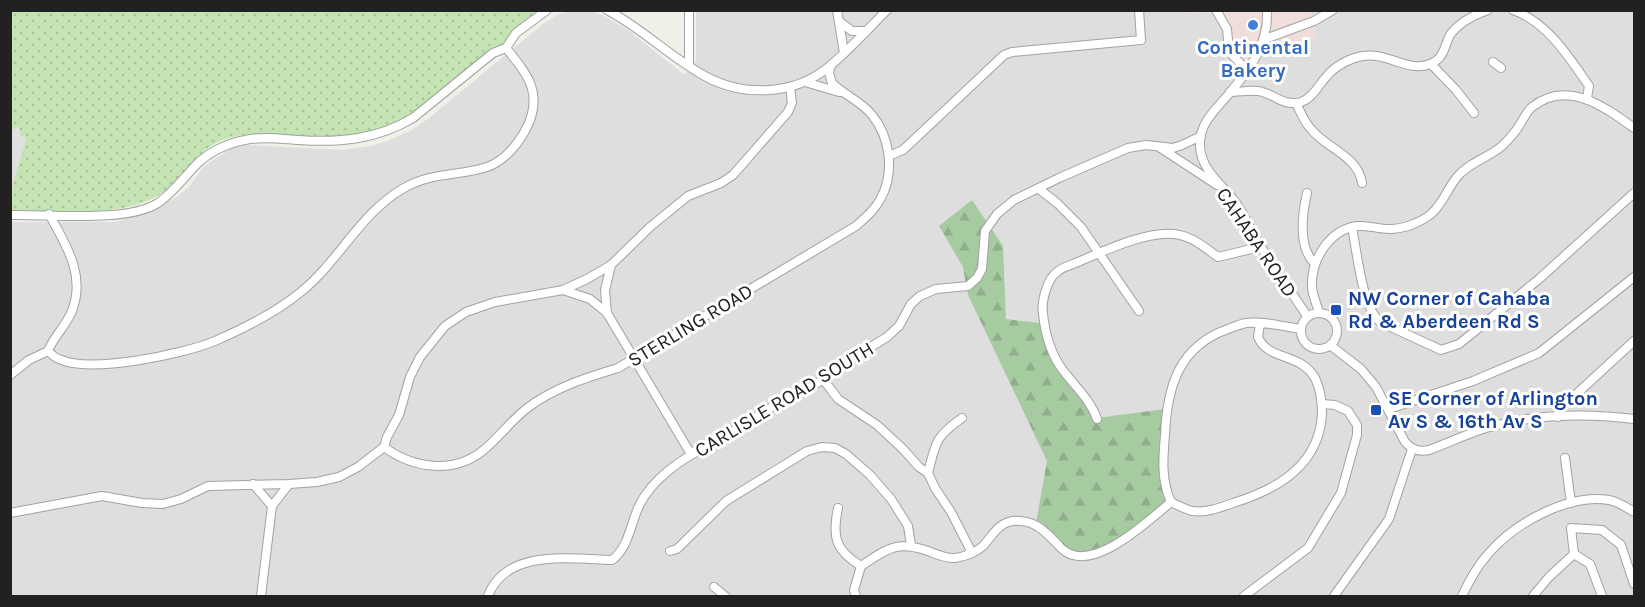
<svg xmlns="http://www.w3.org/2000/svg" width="1645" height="607" viewBox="0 0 1645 607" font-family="Karla,sans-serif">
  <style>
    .residential { fill: #dfdede }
    .commercial { fill: #efded9 }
    .grass { fill: url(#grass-dots) }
    .forest { fill: url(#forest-firs) }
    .parking { fill: #e1e1e1 }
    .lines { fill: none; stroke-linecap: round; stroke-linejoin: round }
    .minor-casing { stroke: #a2a2a2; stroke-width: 10 }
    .minor { stroke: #fff; stroke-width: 8 }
    .shop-dot { fill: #3f7fe0; stroke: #fff; stroke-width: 2 }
    .transit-dot { fill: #1a4fb4; stroke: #fff; stroke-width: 2 }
    .labels { text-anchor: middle; stroke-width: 6; stroke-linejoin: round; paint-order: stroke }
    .shop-label { font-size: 20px; font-weight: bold; fill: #366cbe; stroke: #fff }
    .street-label { font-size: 20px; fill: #212121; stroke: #fff }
    .transit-label { font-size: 20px; font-weight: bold; fill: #164399; stroke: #fff; text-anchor: start }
  </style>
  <defs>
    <pattern id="grass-dots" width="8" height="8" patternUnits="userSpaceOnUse" patternTransform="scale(1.5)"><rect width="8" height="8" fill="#c4e5b3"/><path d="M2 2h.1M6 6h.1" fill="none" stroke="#a8c49a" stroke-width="1.8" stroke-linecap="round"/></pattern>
    <pattern id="forest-firs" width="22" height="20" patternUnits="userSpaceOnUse" patternTransform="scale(1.5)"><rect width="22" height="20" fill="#a6cba1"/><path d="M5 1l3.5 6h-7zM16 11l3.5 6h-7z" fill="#8fae8a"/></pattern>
  </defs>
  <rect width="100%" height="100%" fill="#f0efe8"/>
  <polygon class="residential" points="572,11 589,11 602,15 625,28 685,75 696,60 696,11 1634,11 1634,596 11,596 10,222 115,222 133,217 161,206 178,196 189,187 205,165 233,148 247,145 342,150 371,146 390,140 412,130 429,118 543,24 559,14"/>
  <polygon class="commercial" points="1188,11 1311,11 1316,37 1226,70 1225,27 1214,12 1188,14"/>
  <path class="grass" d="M 11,11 L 542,11 C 511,40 481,63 447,89 C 431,101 416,114 399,123 C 378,134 355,136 333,138 C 298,141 263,128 228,138 C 202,145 188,170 170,187 C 134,220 56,211 11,210 Z"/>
  <path class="forest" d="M 972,200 L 1003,246 L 1006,319 L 1040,323 L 1048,348 L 1097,418 L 1165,409 L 1159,476 L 1167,502 C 1146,518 1096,563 1071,552 C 1061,547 1060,539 1052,532 C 1048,528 1041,525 1036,523 L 1047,461 L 968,295 L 963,267 L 939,226 Z"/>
  <polygon class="parking" points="19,126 20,135 26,139 11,192 11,131"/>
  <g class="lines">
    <g class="minor-casing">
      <g id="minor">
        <path d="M 607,10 C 640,27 667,54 698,72 C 739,98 794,97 831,65 C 851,48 869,28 887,10"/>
        <polyline points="837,10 844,53"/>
        <polyline points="1216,10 1227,29 1229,52 1247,70"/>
        <path d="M 1267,10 C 1269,45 1249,70 1228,95 C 1214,111 1199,124 1200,146 C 1201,171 1223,185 1236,203 C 1246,217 1252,233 1261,247 C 1276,271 1292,293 1307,316"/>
        <path d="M 1513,10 C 1547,22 1569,57 1589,86 L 1587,98"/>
        <polyline points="840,22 852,31 866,31"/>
        <polyline points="1265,39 1314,21 1333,10"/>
        <polyline points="1493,62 1501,68"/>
        <polyline points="1431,64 1456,90 1474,113"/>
        <polyline points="689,65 689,10"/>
        <polyline points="805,82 839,92"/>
        <path d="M 1230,92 C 1239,92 1249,90 1258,91 C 1274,93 1282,107 1301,102 C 1313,98 1319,84 1327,76 C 1335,66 1350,58 1363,56 C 1388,52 1408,73 1430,64 C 1444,59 1444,47 1450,35 C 1459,22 1474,15 1488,10"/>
        <path d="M 1296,103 C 1300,111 1304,121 1310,128 C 1326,149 1358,155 1362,183"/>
        <polyline points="1159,147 1217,185"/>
        <polyline points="889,156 903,150 1004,55 1012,52 1141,40 1139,10"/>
        <polyline points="1039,189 1057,203 1081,227 1139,311"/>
        <path d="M 1307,193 C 1302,215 1298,246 1314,263"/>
        <path d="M 10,215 C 49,214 127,223 158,203 C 174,192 184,177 197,164 C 209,152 228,143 245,140 C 263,136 282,139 299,140 C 340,143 378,139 413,118 L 493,53 L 506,48 L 516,33 L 547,10"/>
        <path d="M 1352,227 C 1357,252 1362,307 1380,322 L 1441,350 L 1459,344 L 1539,279 L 1634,193"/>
        <polyline points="563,290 590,299 607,313 689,451 695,452"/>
        <circle cx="1319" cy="331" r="18"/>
        <polyline points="607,313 605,290 611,265"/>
        <path d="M 1319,313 C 1317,304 1312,295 1312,286 C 1311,260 1329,230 1357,226 C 1368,225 1378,229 1389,229 C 1403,229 1420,223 1431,214 C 1442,205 1448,188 1457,177 C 1468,163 1488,158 1502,146 C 1507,141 1513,135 1517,129 C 1522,122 1526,112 1532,107 C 1567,79 1605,107 1634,128"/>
        <path d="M 1330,345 L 1361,369 L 1376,387 L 1405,442 C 1413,450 1418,452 1429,450 C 1448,443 1467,434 1486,428 C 1534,414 1585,413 1634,419"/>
        <path d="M 48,351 C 51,354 55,358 59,359 C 90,374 184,354 215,341 C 245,328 277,312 302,291 C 340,260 360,213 404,188 C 431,172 460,176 487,167 C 505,161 520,142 528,125 C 543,91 526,73 506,48"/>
        <path d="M 10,375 L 29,360 L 48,351 C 54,336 66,326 72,311 C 86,275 66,245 49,214"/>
        <polyline points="823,379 838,399 877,425 903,449 919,467 928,473 935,488 951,512 972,553"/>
        <polyline points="1389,409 1473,381 1539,353 1634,277"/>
        <polyline points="1558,417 1559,410 1634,341"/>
        <path d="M 1097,419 C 1090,398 1072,384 1060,366 C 1050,351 1045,332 1043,314 C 1041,302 1047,279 1057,272 C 1062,267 1072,265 1078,262 C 1104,251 1146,231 1174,234 C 1192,236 1204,247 1218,257 L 1260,247"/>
        <path d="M 384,447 C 414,469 456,475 486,448 C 500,436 511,421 526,409 C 553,388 585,378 618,368 L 856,226 C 865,218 875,210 881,198 C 895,172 890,137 872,115 C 861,101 844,95 832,83 L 829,73 L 831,65"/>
        <polyline points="1565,458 1571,503"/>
        <path d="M 928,473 C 936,442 935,437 962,418"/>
        <polyline points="253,484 272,506"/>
        <path d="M 1171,502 C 1177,505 1185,509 1192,511 C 1207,513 1222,507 1236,502 C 1280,488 1319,464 1322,414 C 1322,403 1320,388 1315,378 C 1300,352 1268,361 1258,337 L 1260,324"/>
        <path d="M 1171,502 C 1161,480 1163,458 1165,435 C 1167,387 1179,346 1228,329 C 1234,327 1240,324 1246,323 C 1263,321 1283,326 1300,329"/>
        <path d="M 838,508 C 832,537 835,550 861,566"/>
        <polyline points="10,513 102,496 142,503 163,504 181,499 208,486 289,484 317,482 339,477 358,467 384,447 387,437 399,415 410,377 420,357 445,326 466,312 495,302 563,290 587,279 611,265 650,227 688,196 721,183 733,175 788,112 792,103 790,87"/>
        <polyline points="670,551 677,549 726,501 807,451 822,447 835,448 846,454 870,475 891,499 908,526 911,545"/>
        <polyline points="1574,554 1571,528 1602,530 1621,545 1634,584"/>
        <polyline points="1574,554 1590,564 1602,596"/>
        <polyline points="714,587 725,596"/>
        <polyline points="261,596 272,506 289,484"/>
        <path d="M 488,596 C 506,548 572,559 612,560 C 629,547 630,525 639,506 C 651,480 683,457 709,446 L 793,394 L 812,387 L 843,364 L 887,337 L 899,326 L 911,304 L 920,296 L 936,289 L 968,286 L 977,278 L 982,269 L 985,231 L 997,214 L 1014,200 L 1059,178 L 1128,148 L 1146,145 L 1173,148 L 1182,145 L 1201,136"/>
        <path d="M 856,596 L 854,590 L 861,566 C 887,549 896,540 928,551 C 936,554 946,559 955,558 C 964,557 977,552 984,545 C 994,533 1001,519 1020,521 C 1039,522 1049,536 1061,548 C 1090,577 1148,521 1171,502"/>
        <polyline points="1244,596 1308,548 1341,493 1357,435 1357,425 1348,411 1335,405 1322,404"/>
        <polyline points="1334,596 1389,519 1412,449"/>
        <path d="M 1462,596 C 1469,581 1477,566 1489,553 C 1515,523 1569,493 1609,500 C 1619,502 1627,508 1634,512"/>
        <polyline points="1533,596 1549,577 1574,554"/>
      </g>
    </g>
    <use href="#minor" class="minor"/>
  </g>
  <circle class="shop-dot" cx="1253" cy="25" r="6"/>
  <g class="transit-dot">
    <rect x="1330" y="304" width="12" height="12" rx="3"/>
    <rect x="1370" y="404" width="12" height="12" rx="3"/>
  </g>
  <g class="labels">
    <g class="shop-label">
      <text x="1253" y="54">Continental<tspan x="1253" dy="23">Bakery</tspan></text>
    </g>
    <g class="street-label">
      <text transform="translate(1257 242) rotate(56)" y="7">CAHABA ROAD</text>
      <text transform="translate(690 325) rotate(-31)" y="7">STERLING ROAD</text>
      <text transform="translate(784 399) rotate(-31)" y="7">CARLISLE ROAD SOUTH</text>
    </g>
    <g class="transit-label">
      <text x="1348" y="305">NW Corner of Cahaba<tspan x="1348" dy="23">Rd &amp; Aberdeen Rd S</tspan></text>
      <text x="1388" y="405">SE Corner of Arlington<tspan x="1388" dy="23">Av S &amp; 16th Av S</tspan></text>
    </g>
  </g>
  <rect width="1645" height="607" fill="none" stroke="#212121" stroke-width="24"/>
</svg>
